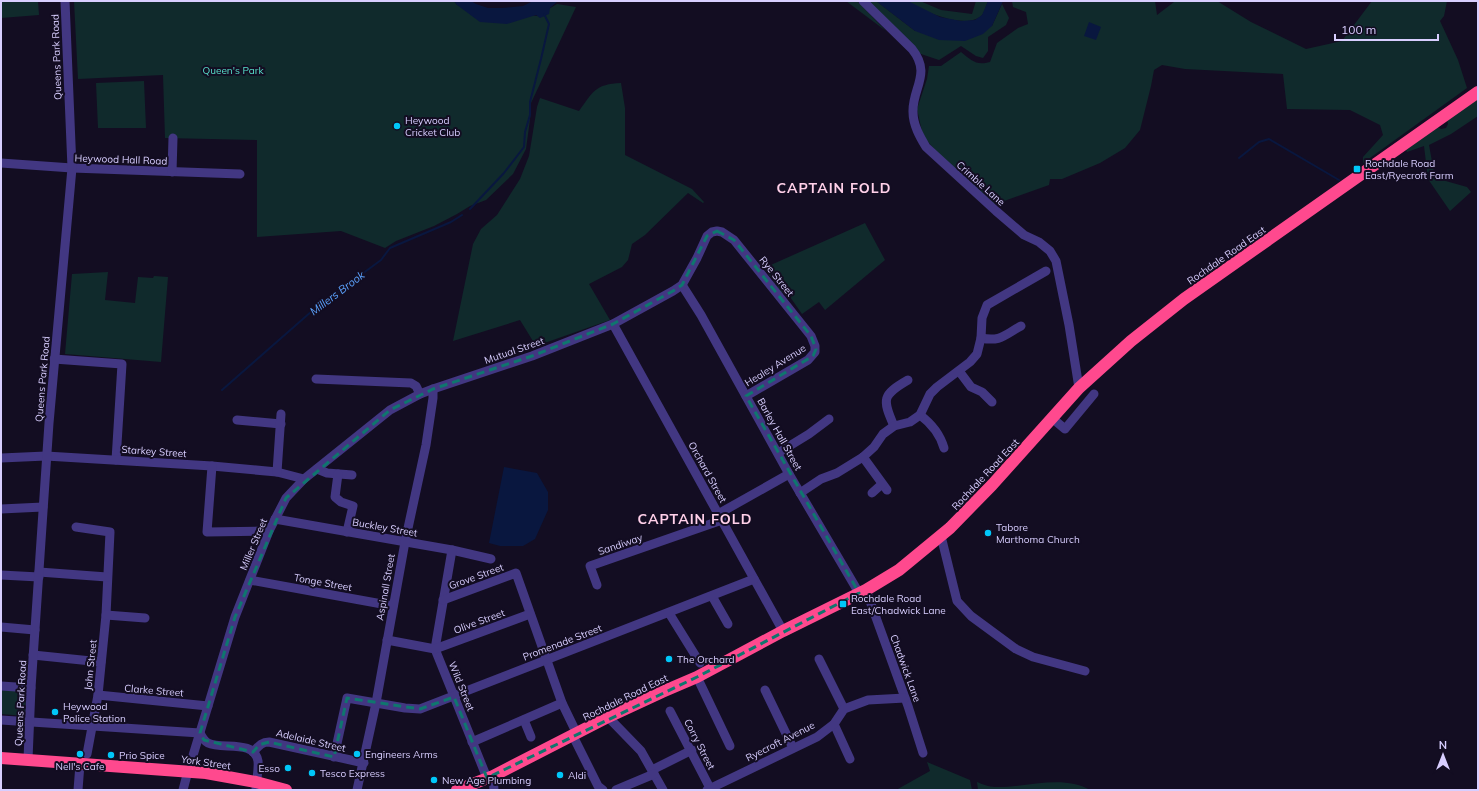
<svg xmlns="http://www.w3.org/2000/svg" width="1479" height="791" viewBox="0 0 1479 791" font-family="Mulish,sans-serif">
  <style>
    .green { fill: #102a2c }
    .water { fill: #09173f }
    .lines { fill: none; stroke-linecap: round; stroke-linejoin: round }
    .stream { stroke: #09173f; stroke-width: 2 }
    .minor { stroke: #423782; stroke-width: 9 }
    .highway { stroke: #ff498e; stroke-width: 12 }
    .marked { fill: none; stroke: #0f766e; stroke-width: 3; stroke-dasharray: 8 5; stroke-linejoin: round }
    .poi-dot { fill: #00c7f9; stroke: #130d22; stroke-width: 1.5 }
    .labels { text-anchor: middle; stroke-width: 4; stroke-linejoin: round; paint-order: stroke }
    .street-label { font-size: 10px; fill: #d8ceff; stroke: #130d22 }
    .park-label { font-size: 10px; fill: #58e1cc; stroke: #130d22 }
    .poi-label { font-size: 10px; fill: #d8ceff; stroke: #130d22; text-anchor: start }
    .water-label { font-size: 11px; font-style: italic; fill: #5ca3ff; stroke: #130d22 }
    .district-label { font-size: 14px; font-weight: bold; letter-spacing: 1px; fill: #ffd0e9; stroke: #130d22 }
  </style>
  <rect width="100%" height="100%" fill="#130d22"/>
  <g class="green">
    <polygon points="1,1 38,1 39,15 1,18"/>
    <polygon points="74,1 454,1 457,5 537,16 557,4 576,7 531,103 531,112 526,149 513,174 486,200 470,206 457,214 434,226 396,241 385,248 341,231 257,237 257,140 165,138 163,75 78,79"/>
    <polygon points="846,1 857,1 886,31"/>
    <polygon points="868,1 876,1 915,31 992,26 1002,4 1009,18 1006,25 988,37 988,51 983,58 976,56 961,46 939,60 921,54"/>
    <path d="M 908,1 L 920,1 L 941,10 L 972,14 L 976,1 L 988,1 C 986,5 985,12 982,15 C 967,31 922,11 908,1 Z"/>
    <path d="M 1012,1 L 1155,1 L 1157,15 L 1174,2 L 1217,1 L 1251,22 L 1306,49 L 1342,41 L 1372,1 L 1447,1 L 1444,16 L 1440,21 L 1458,60 L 1467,88 L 1363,163 L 1363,157 L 1383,135 L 1380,125 L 1350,110 L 1287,109 L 1283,74 L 1185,69 L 1162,65 L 1154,70 L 1151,86 L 1140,130 L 1125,148 L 1100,163 L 1062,179 L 1050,179 L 1049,185 L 993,205 L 941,157 L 923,136 L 917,109 L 927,79 L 929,66 L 941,66 L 961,52 C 971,60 976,66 990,62 L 997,43 L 1018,28 L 1028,24 L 1026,12 L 1013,7 Z"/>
    <polygon points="144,81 146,128 98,128 96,83"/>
    <path d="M 621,83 L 625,108 L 625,155 L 692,189 L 704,202 L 703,203 L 688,193 L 645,235 L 632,244 L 628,260 L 622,267 L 589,284 L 610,320 L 536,346 L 520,320 L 453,341 L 473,244 L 481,229 L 497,215 L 520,179 L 529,156 L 537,107 L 540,98 L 579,111 C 593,92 595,84 621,83 Z"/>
    <polygon points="1478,98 1478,116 1451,134 1429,145 1435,178 1467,187 1471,192 1450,211 1428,179 1424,146 1407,152 1406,150 1438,127 1441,129 1446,128 1448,124 1447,120"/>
    <polygon points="865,223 885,260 825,310 819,302 802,314 788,294 781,292 764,268"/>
    <polygon points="108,272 105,300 135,303 138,277 153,278 154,276 168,277 161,362 65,354 72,274"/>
    <polygon points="1,690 26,691 25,716 1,714"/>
    <polygon points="927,762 970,780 972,790 896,790 930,771"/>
    <path d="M 977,782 C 982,784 989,787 995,787 C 1025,788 1063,774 1090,790 L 978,790 Z"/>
  </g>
  <g class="water">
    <polygon points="454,1 471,1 476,4 488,8 502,8 523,6 533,1 558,1 550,8 549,14 540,18 536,15 507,24 480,22 457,5"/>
    <polygon points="876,1 908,1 940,17 961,21 975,20 982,15 988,1 1003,1 992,26 983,34 965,41 939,40 915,31"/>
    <polygon points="1089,22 1101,27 1096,40 1084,36"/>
    <polygon points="504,467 537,473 548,492 548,510 535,539 523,546 500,546 489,543"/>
  </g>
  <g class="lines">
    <g class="stream">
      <polyline points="1239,158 1259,142 1269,139 1339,180"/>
      <polyline points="470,209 504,173 524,147 525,132 530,115 530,102 541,59 549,24 544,14"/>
      <polyline points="222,390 312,311 381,260 390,248 451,222 462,215"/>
    </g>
    <g class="minor">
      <path d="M 863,1 L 912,49 C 932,74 912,88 913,112 C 913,125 920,137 926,147 L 996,211 L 1024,235 L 1039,242 L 1050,251 L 1056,261 L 1069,325 L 1079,388"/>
      <polyline points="1,163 72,168 240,174"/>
      <polyline points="172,172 173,138"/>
      <polyline points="682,285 701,315 789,474 859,593"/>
      <polyline points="613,324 783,631"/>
      <path d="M 981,338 C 1001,342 1004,335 1021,326"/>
      <polyline points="54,359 122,364 116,460"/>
      <polyline points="959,371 971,387 982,392 992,402"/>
      <polyline points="316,379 411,383 416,386 420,394"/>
      <path d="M 920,415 C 932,424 940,434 944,448"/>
      <polyline points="1052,418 1065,429 1094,394"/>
      <polyline points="237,420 281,424"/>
      <path d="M 894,426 C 882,399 882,395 908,380"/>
      <polyline points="778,453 809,434 829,419"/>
      <polyline points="863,457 887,490"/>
      <polyline points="1,458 46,456 212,466 277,472 304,479"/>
      <polyline points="212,466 207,532 269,531"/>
      <polyline points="317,469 327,473 352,475"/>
      <polyline points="277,472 281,414"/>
      <polyline points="338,474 335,497 341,502 353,506 347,532"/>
      <polyline points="800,493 821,479 837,473 863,457 874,447 883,434 894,426 910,422 920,415 930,394 937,387 970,362 977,354 981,338 982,318 987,305 1046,271"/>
      <polyline points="872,493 882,484"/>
      <polyline points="1,509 43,507"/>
      <polyline points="718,514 789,474"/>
      <polyline points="275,519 452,550 491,559"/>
      <polyline points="76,527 110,532 106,615 98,695 87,754"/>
      <polyline points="941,536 957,601 971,616 1016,649 1033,657 1085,671"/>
      <polyline points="452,550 435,649 487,778"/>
      <polyline points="39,572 107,577"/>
      <polyline points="1,575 39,577"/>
      <polyline points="250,580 393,606"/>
      <polyline points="597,585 590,566 722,520"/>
      <polyline points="866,590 908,706 923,753"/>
      <polyline points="712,596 728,624"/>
      <polyline points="443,600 516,573 562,703 577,734"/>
      <polyline points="669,613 700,663"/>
      <polyline points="106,615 145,618"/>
      <polyline points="1,627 35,630"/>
      <polyline points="387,640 435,649 530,614"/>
      <polyline points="33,655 101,662"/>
      <polyline points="819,659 844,709"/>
      <polyline points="697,677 730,746"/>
      <polyline points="1,686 31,688"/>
      <polyline points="765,690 793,748"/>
      <polyline points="98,695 208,706"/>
      <polyline points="670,711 710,788"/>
      <polyline points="608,717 641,751 663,790"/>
      <path d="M 1,720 L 200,733 C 202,737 204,741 208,743 C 222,750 254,739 258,761 C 259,771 256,781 256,790"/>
      <polyline points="524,720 531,737"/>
      <polyline points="834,724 850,759"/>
      <polyline points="573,736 598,786 603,790"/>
      <polyline points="472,742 562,703"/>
      <path d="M 253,752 C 258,747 261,742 269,742 L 364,763"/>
      <polyline points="334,757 347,698 405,708 420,709 754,579"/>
      <polyline points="28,759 31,688 49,423 72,168 65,1"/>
      <polyline points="191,762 235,617 269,531 286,498 304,479 390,410 420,394 433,389 532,356 613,324 673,291 682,285 697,258 707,236 712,232 717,231 722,232 734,240 811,336 815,346 815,352 808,360 746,396"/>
      <polyline points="652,770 692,750"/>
      <polyline points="493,776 494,790"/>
      <polyline points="78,790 80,764"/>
      <polyline points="183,790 188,771"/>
      <polyline points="357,790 376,703 405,542 426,445 433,398 433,389"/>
      <polyline points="616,790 654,774"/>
      <polyline points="707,790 817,737 834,724 844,709 868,700 905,698"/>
    </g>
    <g class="highway">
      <polyline points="1,758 206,773 256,782 286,790"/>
      <polyline points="457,790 493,776 608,717 662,692 697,677 783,631 866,590 899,570 950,528 992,485 1079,388 1131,341 1184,299 1478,92"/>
    </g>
  </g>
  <path class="marked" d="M 717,231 L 734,240 L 811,336 L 816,349 L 813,356 L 746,396 L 859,593 L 697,677 L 487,778 L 454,697 L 420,709 L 347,698 L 334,757 L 269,742 L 259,745 L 253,752 L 204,740 L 200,733 L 235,617 L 286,498 L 390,410 L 433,389 L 532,356 L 613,324 L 673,291 L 682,285 L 707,236 Z"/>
  <g class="poi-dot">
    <circle cx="397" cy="126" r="4"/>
    <rect x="1353" y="165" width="8" height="8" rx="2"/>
    <circle cx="988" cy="533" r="4"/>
    <rect x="839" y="600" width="8" height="8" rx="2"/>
    <circle cx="669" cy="659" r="4"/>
    <circle cx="55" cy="712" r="4"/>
    <circle cx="80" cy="754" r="4"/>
    <circle cx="357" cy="754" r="4"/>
    <circle cx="111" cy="755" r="4"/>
    <circle cx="288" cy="768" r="4"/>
    <circle cx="312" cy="773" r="4"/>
    <circle cx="560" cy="775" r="4"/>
    <circle cx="434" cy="780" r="4"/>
  </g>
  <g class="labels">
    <g class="street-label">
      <text transform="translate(56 57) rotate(-92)" y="4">Queens Park Road</text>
      <text transform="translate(121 159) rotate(2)" y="4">Heywood Hall Road</text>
      <text transform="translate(981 183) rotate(42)" y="4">Crimble Lane</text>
      <text transform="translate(1226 255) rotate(-35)" y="4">Rochdale Road East</text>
      <text transform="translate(777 276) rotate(51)" y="4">Rye Street</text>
      <text transform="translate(514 350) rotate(-19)" y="4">Mutual Street</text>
      <text transform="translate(775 365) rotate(-32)" y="4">Healey Avenue</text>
      <text transform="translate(42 379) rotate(-85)" y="4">Queens Park Road</text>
      <text transform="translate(780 434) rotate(61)" y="4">Barley Hall Street</text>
      <text transform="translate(154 451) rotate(4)" y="4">Starkey Street</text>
      <text transform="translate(708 472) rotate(61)" y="4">Orchard Street</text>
      <text transform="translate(985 474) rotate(-47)" y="4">Rochdale Road East</text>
      <text transform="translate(385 527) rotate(10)" y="4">Buckley Street</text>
      <text transform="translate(253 544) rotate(-67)" y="4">Miller Street</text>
      <text transform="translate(620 544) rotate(-19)" y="4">Sandiway</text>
      <text transform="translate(476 576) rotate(-20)" y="4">Grove Street</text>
      <text transform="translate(323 582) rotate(10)" y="4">Tonge Street</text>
      <text transform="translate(385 587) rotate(-80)" y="4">Aspinall Street</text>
      <text transform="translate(479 621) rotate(-20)" y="4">Olive Street</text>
      <text transform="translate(562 642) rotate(-21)" y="4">Promenade Street</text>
      <text transform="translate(90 665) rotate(-84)" y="4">John Street</text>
      <text transform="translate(906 668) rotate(70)" y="4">Chadwick Lane</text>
      <text transform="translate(462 686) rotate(68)" y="4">Wild Street</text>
      <text transform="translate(154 690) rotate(5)" y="4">Clarke Street</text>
      <text transform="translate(625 697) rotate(-26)" y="4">Rochdale Road East</text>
      <text transform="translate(20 703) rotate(-87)" y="4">Queens Park Road</text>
      <text transform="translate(311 740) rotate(13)" y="4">Adelaide Street</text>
      <text transform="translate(780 741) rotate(-27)" y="4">Ryecroft Avenue</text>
      <text transform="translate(700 744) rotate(63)" y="4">Corry Street</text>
      <text transform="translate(206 762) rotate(8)" y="4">York Street</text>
    </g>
    <g class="park-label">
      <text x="233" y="74">Queen's Park</text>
    </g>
    <g class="poi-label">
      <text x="405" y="124">Heywood<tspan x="405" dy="12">Cricket Club</tspan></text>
      <text x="1365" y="167">Rochdale Road<tspan x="1365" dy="12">East/Ryecroft Farm</tspan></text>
      <text x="996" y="531">Tabore<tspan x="996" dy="12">Marthoma Church</tspan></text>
      <text x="851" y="602">Rochdale Road<tspan x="851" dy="12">East/Chadwick Lane</tspan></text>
      <text x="677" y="663">The Orchard</text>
      <text x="63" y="710">Heywood<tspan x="63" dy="12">Police Station</tspan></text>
      <text x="365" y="758">Engineers Arms</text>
      <text x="119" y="759">Prio Spice</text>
      <text x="80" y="770" text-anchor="middle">Nell's Cafe</text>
      <text x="280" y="772" text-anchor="end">Esso</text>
      <text x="320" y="777">Tesco Express</text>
      <text x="568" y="779">Aldi</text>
      <text x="442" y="784">New Age Plumbing</text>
    </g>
    <g class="water-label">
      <text transform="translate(337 293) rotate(-37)" y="4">Millers Brook</text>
    </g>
    <g class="district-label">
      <text x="834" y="193">CAPTAIN FOLD</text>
      <text x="695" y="524">CAPTAIN FOLD</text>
    </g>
  </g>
  <rect width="1479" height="791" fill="none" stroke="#d8ceff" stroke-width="4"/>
  <g transform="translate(1443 755)" stroke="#130d22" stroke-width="3" paint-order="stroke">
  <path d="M0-3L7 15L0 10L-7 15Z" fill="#d8ceff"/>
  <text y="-6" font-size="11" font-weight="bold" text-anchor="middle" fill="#d8ceff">N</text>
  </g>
  <path d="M1335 34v6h103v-6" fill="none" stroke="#d8ceff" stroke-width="2"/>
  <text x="1341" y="34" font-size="12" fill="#d8ceff" stroke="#130d22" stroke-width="3" paint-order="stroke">100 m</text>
</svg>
